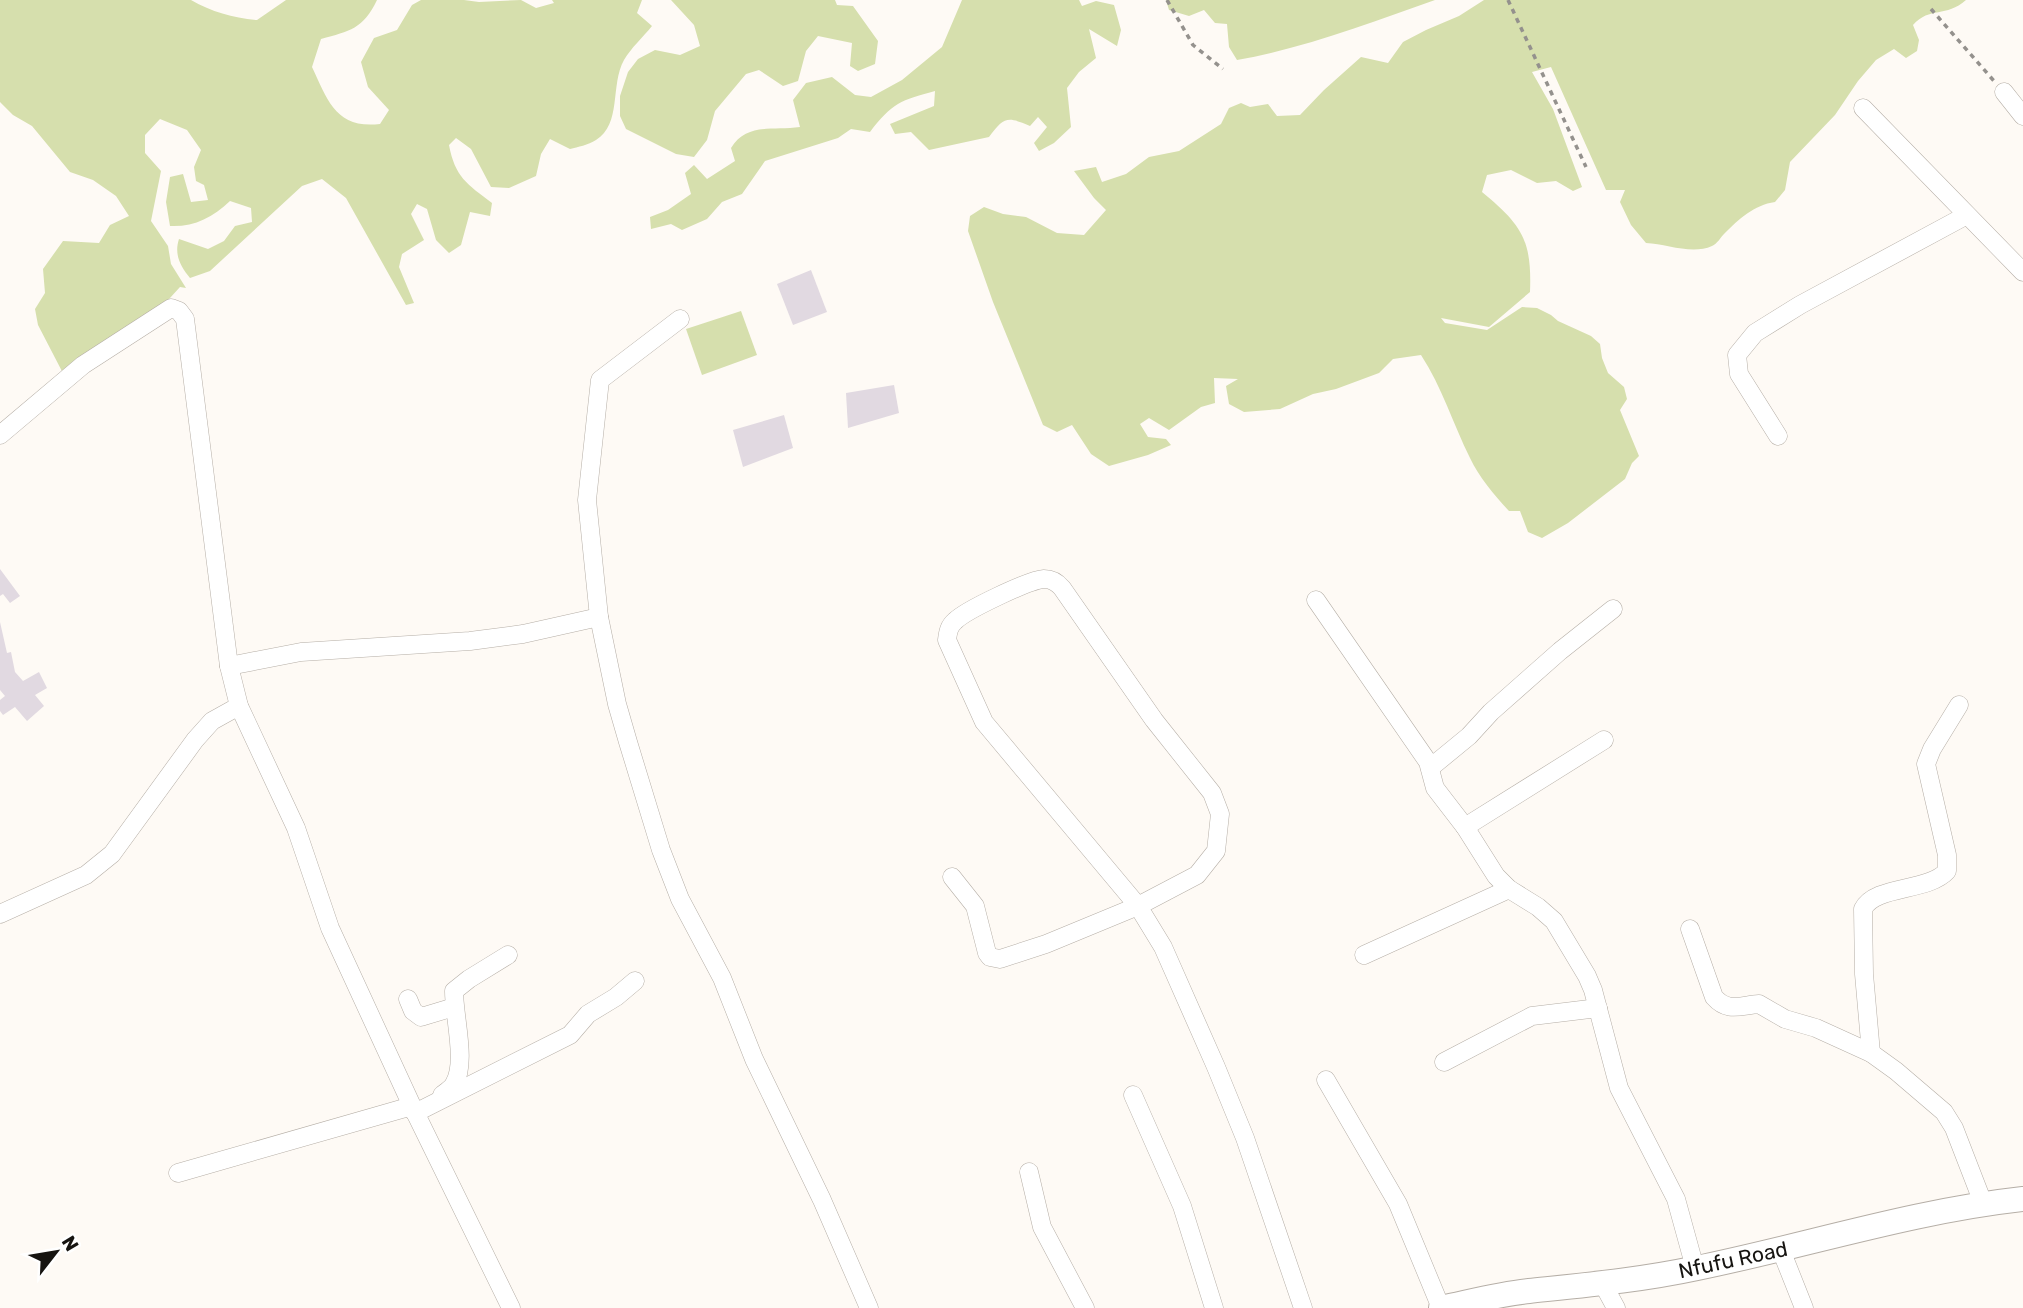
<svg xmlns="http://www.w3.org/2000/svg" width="2023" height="1308" viewBox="0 0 2023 1308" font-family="Rubik,sans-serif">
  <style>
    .green { fill: #d6dfad }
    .building { fill: #e1d9e1 }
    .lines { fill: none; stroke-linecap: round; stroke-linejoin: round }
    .street-casing { stroke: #b5aea6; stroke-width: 19 }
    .secondary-casing { stroke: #b5aea6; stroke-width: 26 }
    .path { stroke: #94918d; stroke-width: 3.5; stroke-dasharray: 5 5; stroke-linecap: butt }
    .street { stroke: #fff; stroke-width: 18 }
    .secondary { stroke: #fff; stroke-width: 24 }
    .labels { text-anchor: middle; stroke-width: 5; stroke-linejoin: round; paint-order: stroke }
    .street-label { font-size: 21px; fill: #161411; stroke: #fff }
  </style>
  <rect width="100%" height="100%" fill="#fefaf5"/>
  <g class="green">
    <path d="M 0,0 L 191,0 C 212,12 233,18 257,20 L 286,0 L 377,0 C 363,29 350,31 321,39 L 312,67 C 328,101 336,129 380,124 L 389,110 L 368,87 L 361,62 L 374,38 L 397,30 L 412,5 L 421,0 L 464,0 L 479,2 L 521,0 L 536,8 L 554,3 L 552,0 L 642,0 L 637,13 L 652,26 C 643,37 631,48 624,60 C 610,85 622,124 596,140 C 588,145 578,147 570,149 L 550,139 L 541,154 L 536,176 L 509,188 L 491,187 L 471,149 L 456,138 L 449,145 C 455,177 467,184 492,203 L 490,216 L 470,212 L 461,245 L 449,253 L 436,240 L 427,209 L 417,204 L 411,214 L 424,240 L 402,254 L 399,267 L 414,303 L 406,305 L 346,198 L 322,179 L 302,186 L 210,271 L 190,278 C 180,266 174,254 179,239 L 208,249 L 224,241 L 235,226 L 252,222 L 251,208 L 230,201 C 212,218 194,227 170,226 L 166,202 L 170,177 L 183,174 L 191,202 L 208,200 L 204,185 L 196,181 L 194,167 L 201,150 L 187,130 L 160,119 L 145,135 L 145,153 L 161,171 L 151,221 L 168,246 L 171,264 L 186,288 L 180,287 L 149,321 L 66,379 L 38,325 L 35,309 L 45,293 L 43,269 L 63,241 L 99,243 L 110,225 L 129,216 L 116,196 L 93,180 L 70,172 L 32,126 L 13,115 L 0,102 Z"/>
    <polygon points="671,0 835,0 837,5 853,6 878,41 875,64 858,71 850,66 852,43 818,36 806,51 798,81 783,86 759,70 746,74 715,111 707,140 694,157 676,154 626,129 620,116 620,96 628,72 638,59 655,50 680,55 700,46 694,25"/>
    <path d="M 962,0 L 1079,0 L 1082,6 L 1096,1 L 1114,5 L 1121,30 L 1117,46 L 1089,29 L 1096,58 L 1079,72 L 1067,88 L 1071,127 L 1054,143 L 1039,151 L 1034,143 L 1047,127 L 1038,117 L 1030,126 C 1007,116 1004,117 989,137 L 929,150 L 911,132 L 895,134 L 890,124 L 934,106 L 935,91 C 901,100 892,103 870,132 L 851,129 L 838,138 L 765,161 L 742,194 L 722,202 L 707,219 L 682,230 L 671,224 L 651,229 L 650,217 L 668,210 L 691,194 L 685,173 L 694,165 L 707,179 L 735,161 L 731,148 C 747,122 773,131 800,127 L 793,100 L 806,83 L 832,77 L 855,95 L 871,97 L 902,80 L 942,47 Z"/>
    <path d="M 1166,0 L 1435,0 C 1370,23 1305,48 1237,60 L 1229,47 L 1227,24 L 1215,23 L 1204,10 L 1189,16 L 1169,10 Z"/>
    <path d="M 1484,0 L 1966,0 C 1946,18 1930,6 1913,25 L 1919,40 L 1917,51 L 1906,58 L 1894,49 L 1876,60 L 1858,81 L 1835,115 L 1790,162 L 1785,190 L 1775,202 C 1754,205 1739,219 1724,234 C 1721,237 1717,244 1712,246 C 1692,255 1667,244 1646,243 L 1631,225 L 1620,202 L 1625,190 L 1606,190 L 1551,67 L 1532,72 L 1553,109 L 1582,187 L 1573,191 L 1556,181 L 1537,183 L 1511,170 L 1487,175 L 1482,192 C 1522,225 1532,240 1530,292 L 1489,327 L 1441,318 L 1445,323 L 1487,330 L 1522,307 L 1537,308 L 1551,315 L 1558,321 L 1591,336 L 1600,344 L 1602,358 L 1608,373 L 1624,387 L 1627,399 L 1620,410 L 1639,456 L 1632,463 L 1625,479 L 1568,523 L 1542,538 L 1528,532 L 1520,511 L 1509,511 C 1494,495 1479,477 1470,458 C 1453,424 1442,387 1421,355 L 1393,359 L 1379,373 L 1336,389 L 1313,394 L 1280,409 L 1244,412 L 1229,404 L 1226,386 L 1238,379 L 1214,378 L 1215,403 L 1201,407 L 1169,430 L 1149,418 L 1140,424 L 1148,437 L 1166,439 L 1171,445 L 1148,455 L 1109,466 L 1091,454 L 1072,425 L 1057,432 L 1043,425 L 993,302 L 968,231 L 970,216 L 984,207 L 1003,214 L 1026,217 L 1057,233 L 1084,235 L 1106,210 L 1094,198 L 1074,171 L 1096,167 L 1102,182 L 1126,174 L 1149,157 L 1179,151 L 1221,124 L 1229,108 L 1241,103 L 1250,107 L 1268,104 L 1277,116 L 1300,115 L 1324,90 L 1361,57 L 1388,63 L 1403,42 L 1426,30 L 1459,16 Z"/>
    <polygon points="741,311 757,355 702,375 686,329"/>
  </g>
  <g class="building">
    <polygon points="811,270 827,312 793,325 777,284"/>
    <polygon points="894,385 899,413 848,428 846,393"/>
    <polygon points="784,415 793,448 743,467 733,430"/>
    <polygon points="0,569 20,596 10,603 3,594 0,596"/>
    <polygon points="0,622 7,653 11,652 15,672 23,681 39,672 47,688 35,695 44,706 27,721 15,707 3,715 0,711 0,700 5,696 0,690"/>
  </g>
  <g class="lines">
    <g class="street-casing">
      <g id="street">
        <polyline points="2004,92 2023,116"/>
        <polyline points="1863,108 2023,272"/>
        <polyline points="680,319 600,380 587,500 599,617 617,704 628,742 661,850 680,899 722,978 754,1059 822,1200 869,1308"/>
        <polyline points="0,435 83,365 171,308 179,311 185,319 229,666 239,706 296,828 330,928 412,1106 511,1308"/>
        <polyline points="1778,436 1739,374 1737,355 1755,333 1800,305 1967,215"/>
        <polyline points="1316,600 1428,762 1435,788 1465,827 1496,876 1509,889 1538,907 1554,921 1587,976 1593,990 1619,1088 1676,1199 1695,1268"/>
        <polyline points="229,666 301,652 470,641 523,634 599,617"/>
        <polyline points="1430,768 1469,736 1491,712 1560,651 1613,609"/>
        <polyline points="1465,827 1604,740"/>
        <path d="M 952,877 L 975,906 L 987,953 L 990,957 L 1000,959 L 1046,944 L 1138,906 L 1197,875 L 1216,851 L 1220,814 L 1212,793 L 1154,720 L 1062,588 C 1057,582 1052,579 1044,579 C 1029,580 966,610 955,621 C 949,626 948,632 947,640 L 984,722 L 1138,906 L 1163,947 L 1216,1067 L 1245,1138 L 1303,1308"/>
        <polyline points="0,914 86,875 112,854 195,740 212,721 239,706"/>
        <path d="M 1690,929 L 1714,997 C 1728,1013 1741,1005 1759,1004 L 1785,1019 L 1816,1028 L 1871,1053 L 1896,1071 L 1944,1112 L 1954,1128 L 1983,1203"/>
        <polyline points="1364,955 1509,889"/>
        <polyline points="408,999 413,1011 421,1017 454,1007"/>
        <path d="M 1871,1053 L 1864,974 L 1863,909 C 1875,885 1928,892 1947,871 L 1947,855 L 1926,764 L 1932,749 L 1959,705"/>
        <polyline points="1444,1062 1532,1016 1598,1008"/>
        <polyline points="1326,1080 1398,1204 1441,1308"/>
        <path d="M 442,1095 C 446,1092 452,1088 454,1084 C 467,1063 454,1017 454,991 L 469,979 L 508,955"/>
        <polyline points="1133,1095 1182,1206 1214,1308"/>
        <polyline points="415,1113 570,1035 588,1014 616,997 635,981"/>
        <polyline points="1029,1172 1042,1227 1085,1308"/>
        <polyline points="178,1173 412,1106"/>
        <polyline points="1781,1250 1804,1308"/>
        <polyline points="1603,1284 1616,1308"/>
      </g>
    </g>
    <g class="secondary-casing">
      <path id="secondary" d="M 1441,1308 C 1470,1302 1499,1294 1529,1291 C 1586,1285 1641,1280 1697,1268 C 1805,1246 1913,1211 2023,1199"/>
    </g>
    <g class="path">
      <polyline points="1167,0 1193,45 1223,69"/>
      <polyline points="1508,0 1586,167"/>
      <polyline points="1931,9 1994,81"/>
    </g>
    <use href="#street" class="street"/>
    <use href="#secondary" class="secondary"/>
  </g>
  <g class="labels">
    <g class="street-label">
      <text transform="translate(1733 1260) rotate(-12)" y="7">Nfufu Road</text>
    </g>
  </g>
  <g transform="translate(56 1252) rotate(59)" stroke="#ffffff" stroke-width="5" paint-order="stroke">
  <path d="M0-5L12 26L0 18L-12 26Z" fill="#161411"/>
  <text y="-10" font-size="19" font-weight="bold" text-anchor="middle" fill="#161411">N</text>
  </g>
</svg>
